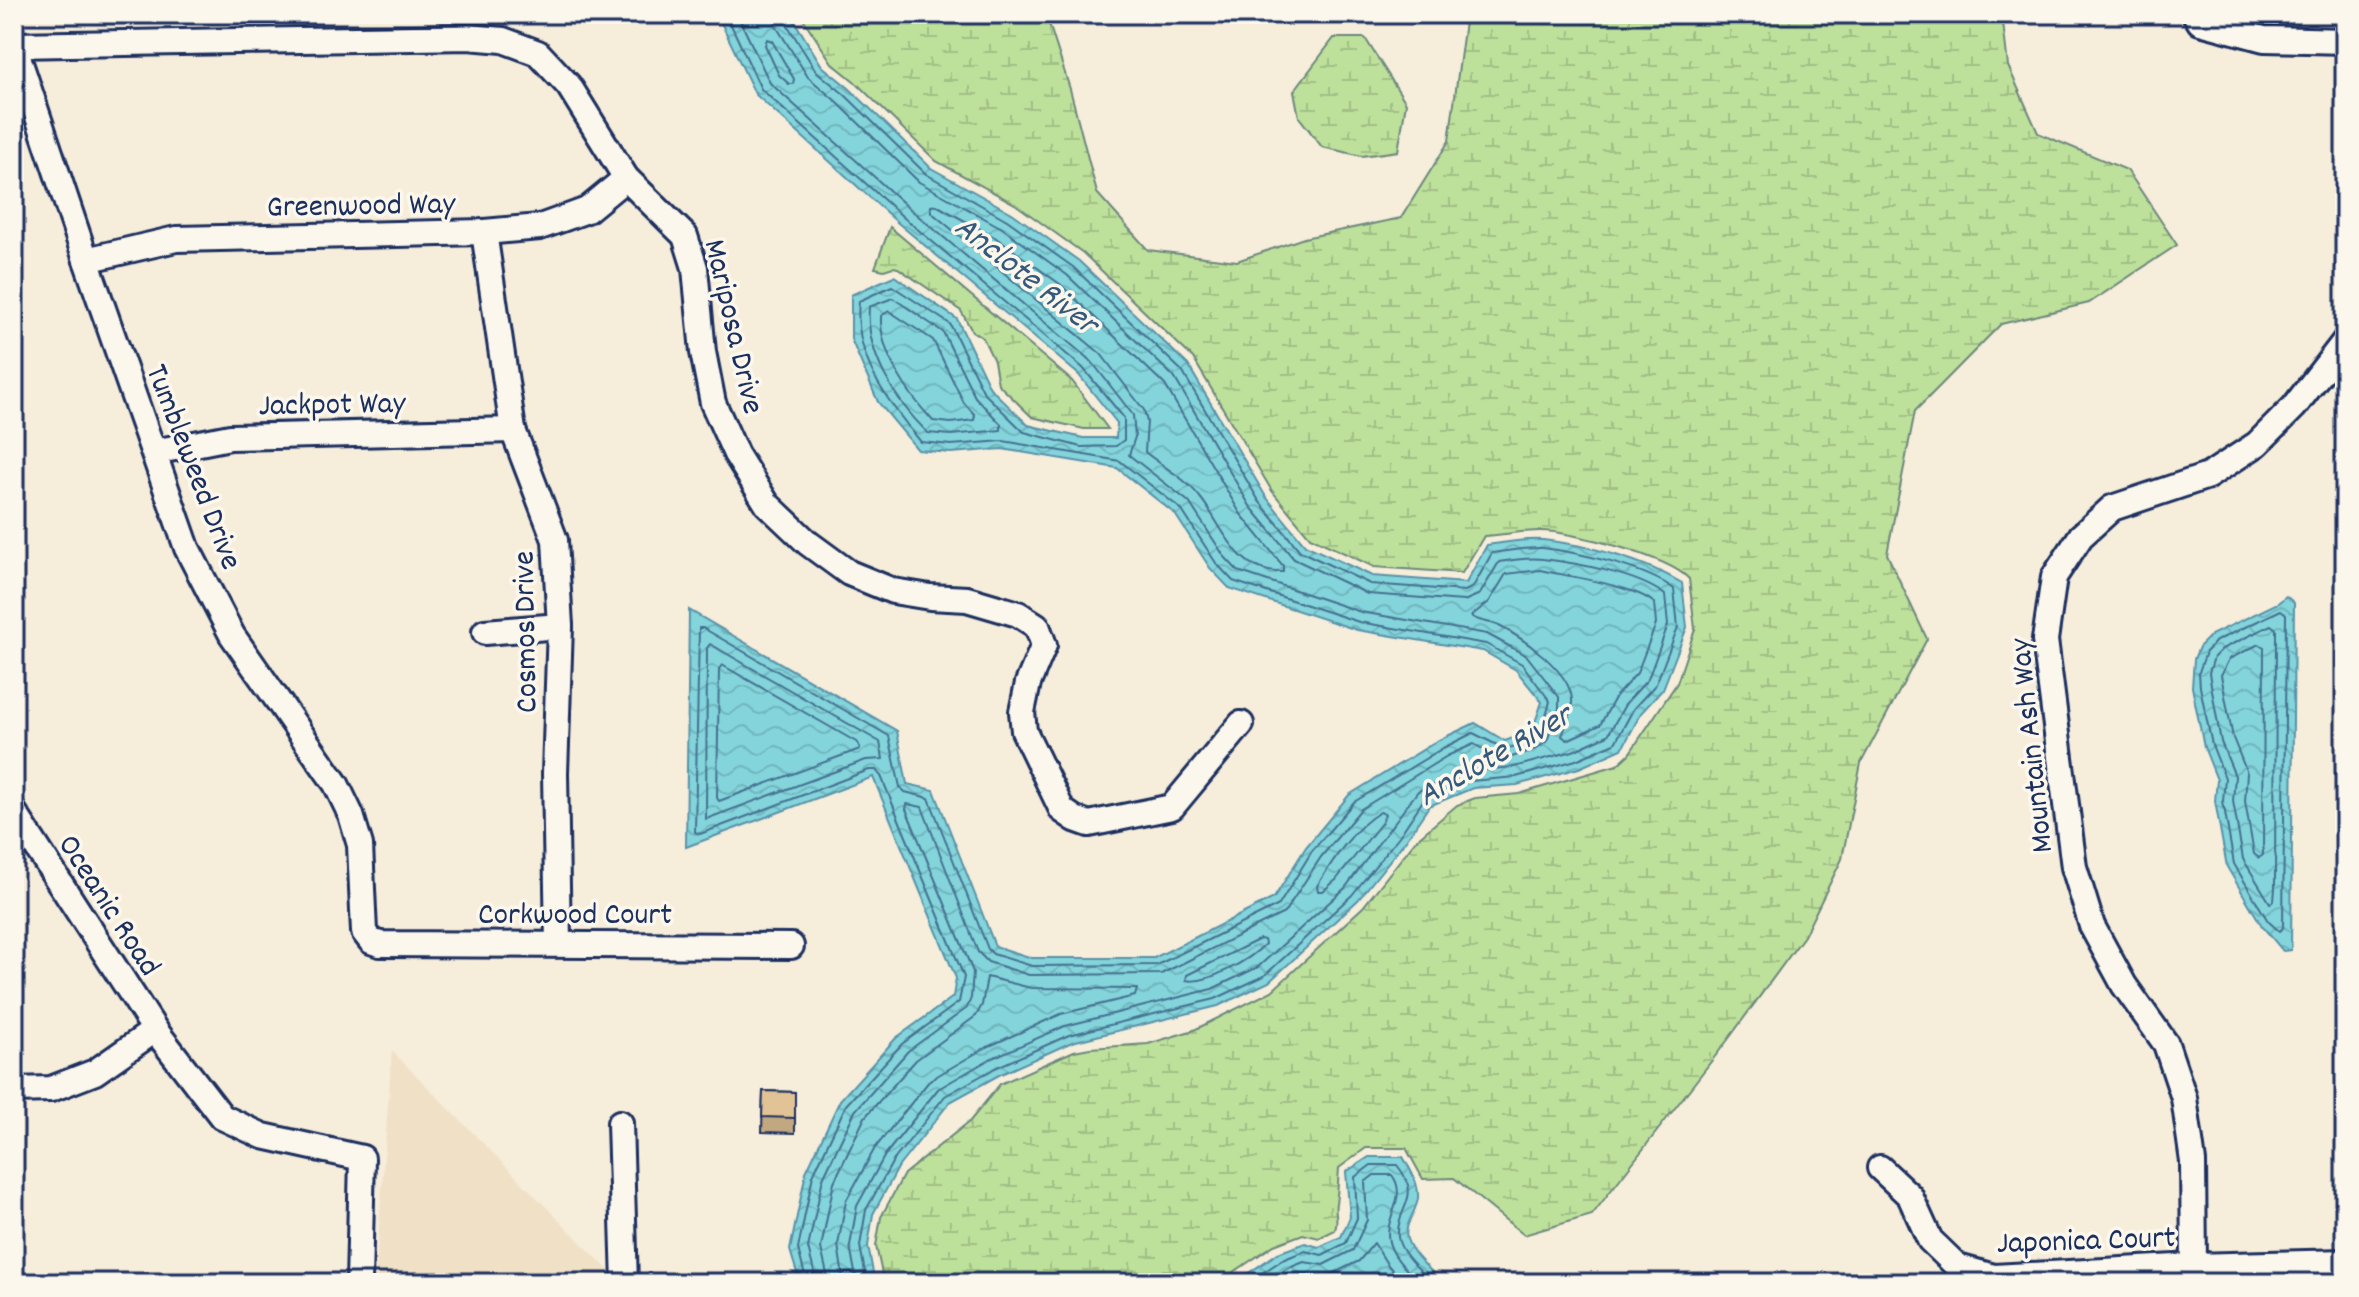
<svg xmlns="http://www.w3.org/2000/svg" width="2359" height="1297" viewBox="0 0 2359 1297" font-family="Dekko,sans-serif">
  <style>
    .built { fill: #f0e0c6 }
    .wetland { fill: url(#wetland-marsh); stroke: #6c887c; stroke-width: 2 }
    .water { fill: url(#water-waves); stroke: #5992a9; stroke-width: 2 }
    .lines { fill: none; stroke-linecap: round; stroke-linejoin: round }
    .shore { stroke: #457190; stroke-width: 2 }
    .minor-casing { stroke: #1b2f5e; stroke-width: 30 }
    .minor { stroke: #fbf7ec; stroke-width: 24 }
    .wall { fill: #c2a880; stroke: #1b2f5e; stroke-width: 2 }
    .building { fill: #e2c395; stroke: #1b2f5e; stroke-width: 2 }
    .labels { text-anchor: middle; stroke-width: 7; stroke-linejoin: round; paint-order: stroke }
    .street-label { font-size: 32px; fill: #1b2f5e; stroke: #fbf7ec }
    .water-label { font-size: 34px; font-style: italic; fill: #35587d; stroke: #fbf7ec }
  </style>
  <defs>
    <pattern id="wetland-marsh" width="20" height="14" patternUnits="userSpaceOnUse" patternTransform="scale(2)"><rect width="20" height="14" fill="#bde09a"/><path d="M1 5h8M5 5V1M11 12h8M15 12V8" fill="none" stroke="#a2c087"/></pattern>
    <pattern id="water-waves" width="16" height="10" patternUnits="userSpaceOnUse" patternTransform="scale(2)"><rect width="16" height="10" fill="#83d4db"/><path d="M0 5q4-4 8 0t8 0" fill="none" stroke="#71b6be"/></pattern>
  </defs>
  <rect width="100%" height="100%" fill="#f6eddb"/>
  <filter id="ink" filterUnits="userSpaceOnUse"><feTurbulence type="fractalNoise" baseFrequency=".0125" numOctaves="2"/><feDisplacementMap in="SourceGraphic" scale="16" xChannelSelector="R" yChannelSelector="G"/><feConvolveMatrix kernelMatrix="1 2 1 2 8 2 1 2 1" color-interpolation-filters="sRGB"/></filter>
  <g filter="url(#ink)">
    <polygon class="built" points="392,1051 621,1283 375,1283"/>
    <g class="wetland">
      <path d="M 800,14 L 1046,14 L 1070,89 L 1097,193 L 1148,250 L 1237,261 L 1304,238 L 1401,218 L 1449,141 L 1466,14 L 2002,14 L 2008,66 L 2038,133 L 2127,170 L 2177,245 L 2089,303 L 2001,324 L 1915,411 L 1887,554 L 1927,639 L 1861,763 L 1842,859 L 1804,936 L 1727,1041 L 1592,1215 L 1524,1235 L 1454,1178 L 1423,1179 L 1406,1148 L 1366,1148 L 1339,1168 C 1338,1180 1338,1191 1336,1203 C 1334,1213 1339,1219 1335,1230 L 1319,1238 L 1303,1234 L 1274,1245 L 1231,1274 L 1223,1283 L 884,1283 L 876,1246 L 881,1217 L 904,1174 L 970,1121 L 1000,1084 L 1074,1051 L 1090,1048 L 1148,1044 L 1194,1030 L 1272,991 L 1363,907 L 1416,840 L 1457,805 L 1475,798 L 1519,794 L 1617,765 L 1629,754 L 1677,683 L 1695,629 L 1689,579 C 1669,557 1571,531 1540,531 C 1522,531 1502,535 1484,536 L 1462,573 L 1374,567 L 1310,537 L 1272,491 L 1193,358 L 1083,253 L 1015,204 L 936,161 L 854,81 L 832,63 Z"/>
      <polygon points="1334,38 1365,38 1406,103 1398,151 1362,156 1322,147 1299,117 1294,91"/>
      <polygon points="890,227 1072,381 1108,429 1084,429 1032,417 998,384 994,361 983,338 972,331 961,311 898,268 893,267 884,270 875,268"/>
    </g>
    <g class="water">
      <path d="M 717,14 L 790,14 L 822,66 L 849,88 L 931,168 L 1012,213 L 1079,261 L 1188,365 L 1266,497 L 1305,545 L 1372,576 L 1466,583 L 1487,545 C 1505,543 1526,538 1543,540 C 1589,545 1643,560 1682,583 L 1687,627 L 1663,689 L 1641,713 L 1622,749 L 1579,768 L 1517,785 L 1473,788 L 1429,806 L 1406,840 L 1358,900 L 1269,982 L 1218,1006 L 1072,1042 L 999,1075 L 950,1102 L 899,1166 L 873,1214 L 868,1246 L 875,1283 L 800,1283 L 790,1250 L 806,1172 L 840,1100 L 896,1038 L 953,997 L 956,978 L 873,777 L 686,847 L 689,610 L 897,731 L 907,784 L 934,790 L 995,946 L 1032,958 L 1154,958 L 1274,898 L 1306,847 L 1349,795 L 1439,740 L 1475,723 L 1505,741 L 1532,731 L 1542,702 L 1516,670 L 1483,651 L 1357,630 L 1229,588 L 1210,568 L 1175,514 L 1117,468 L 1002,449 L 951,453 L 918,450 L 878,402 L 851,339 L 851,295 L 894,276 L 957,319 L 990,388 L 1028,425 L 1083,438 L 1116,438 L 1117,423 L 1078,374 L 898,223 L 755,94 Z"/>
      <polygon points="2286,596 2294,603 2291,950 2283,951 2262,926 2227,867 2215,801 2217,780 2204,747 2192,687 2194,659 2199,647 2211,635 2278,603"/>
      <path d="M 1369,1157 L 1403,1157 C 1410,1169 1419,1183 1418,1198 C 1417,1211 1403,1225 1407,1239 C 1412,1255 1432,1271 1443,1283 L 1234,1283 L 1278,1253 L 1305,1243 L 1319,1247 L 1341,1237 L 1350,1217 L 1346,1172 Z"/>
    </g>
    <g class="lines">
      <g class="shore">
        <path d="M 726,14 L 761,89 L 903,217 L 1083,368 L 1124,418 L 1124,440 L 1116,446 L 1081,447 L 1024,432 L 984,393 L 950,324 L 892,286 L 859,301 C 853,357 887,401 921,442 L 951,445 L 1003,441 L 1120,461 L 1181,509 L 1216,563 L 1233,581 L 1359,622 L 1486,644 L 1522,664 L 1550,701 C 1543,733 1537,742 1505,749 L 1473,733 L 1443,748 L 1354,802 L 1312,851 L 1279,905 L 1157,965 L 1032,966 L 993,954 L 988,949 L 929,798 L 905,792 L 900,787 L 889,736 L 703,628 L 699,628 L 695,832 L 700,834 L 869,770 L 876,770 L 881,776 L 964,977 L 959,1002 L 902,1044 L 846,1105 L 813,1175 L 798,1249 L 807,1283"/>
        <polyline points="737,14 770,83 910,209 1092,362 1133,415 1135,437 1129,455 1189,502 1224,556 1238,571 1361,612 1487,634 1527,656 1559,697 1559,708 1547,741 1538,748 1506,759 1496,757 1474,744 1447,756 1361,809 1321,857 1284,913 1161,974 1029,975 988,962 978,952 922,807 907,804 906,809 973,972 971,998 967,1008 908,1051 855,1111 823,1178 808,1248 817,1283"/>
        <path d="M 774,14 L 776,26 L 808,77 L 837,102 L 919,182 L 1002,228 L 1067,275 L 1174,377 L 1250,506 L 1294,559 L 1368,594 L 1464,601 L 1480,594 L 1499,562 C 1512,560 1529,557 1543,559 C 1577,563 1638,574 1665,595 L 1668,625 L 1648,679 L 1626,703 L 1608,735 L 1573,751 L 1514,767 L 1469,771 L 1418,791 L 1345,888 L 1258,967 L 1212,989 L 1065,1026 L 990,1059 L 938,1089 L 885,1155 L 857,1206 L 850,1246 L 857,1283"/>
        <path d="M 784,14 L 785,21 L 816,71 L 844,94 L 926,174 L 1007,220 L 1073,267 L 1182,371 L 1259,501 L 1300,551 L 1370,584 L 1465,591 L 1473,587 L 1492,553 C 1508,551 1527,547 1543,548 C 1577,552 1647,568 1674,589 L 1678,627 L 1656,684 L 1634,708 L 1615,743 L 1576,760 L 1516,777 L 1471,781 L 1424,799 L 1400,835 L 1352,895 L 1264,976 L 1215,999 L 1069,1035 L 995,1068 L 945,1096 L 893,1161 L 866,1210 L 860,1246 L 867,1283"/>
        <polygon points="767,39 772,41 794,79 793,84 789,84 779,75 765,45"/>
        <path d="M 936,205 L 996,238 L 1060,284 L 1165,385 L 1240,513 L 1283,566 L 1283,572 C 1235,574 1224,526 1199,496 C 1185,478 1162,466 1145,452 L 1147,422 L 1144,410 L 1101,354 L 931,212 L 931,206 Z"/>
        <path d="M 893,298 L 943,332 L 975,397 L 1001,424 L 1001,430 L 951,435 L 928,433 C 896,402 865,353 869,307 Z"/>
        <path d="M 889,311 L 933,340 L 964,403 L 975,415 L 974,420 L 951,423 L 933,421 C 909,395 879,353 881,316 Z"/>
        <path d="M 1540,570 C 1566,576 1637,586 1654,603 L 1656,624 L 1637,673 L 1616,696 L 1600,725 L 1567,740 L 1562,736 C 1566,724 1573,712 1572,699 C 1569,670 1523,638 1499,626 C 1490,621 1478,622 1471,616 L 1489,602 L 1506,574 Z"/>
        <polygon points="2281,610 2286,614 2283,928 2279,931 2268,921 2234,864 2223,801 2225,778 2212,745 2200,687 2199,672 2206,652 2216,641"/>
        <polygon points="2271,625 2276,629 2275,888 2274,901 2270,903 2243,859 2233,801 2235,776 2221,742 2209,673 2214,657 2222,649"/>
        <polygon points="710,644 880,742 883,759 866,760 706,819 707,648"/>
        <polygon points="2259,644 2264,647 2263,855 2259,858 2254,854 2245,801 2247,773 2233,738 2221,675 2229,659"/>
        <polygon points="722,665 858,743 860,749 719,801 717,798 719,669"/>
        <path d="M 1380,812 L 1385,814 L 1382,822 L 1336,880 L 1323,891 L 1318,891 L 1317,886 C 1333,860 1354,827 1380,812 Z"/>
        <path d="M 1260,939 L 1264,940 L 1265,944 C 1250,960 1206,985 1186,980 L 1187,975 Z"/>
        <polyline points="829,1283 821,1248 834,1182 865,1117 916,1060 976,1016 982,1005 987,977 1031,988 1137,989 1135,996 1061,1014 985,1048 930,1080 875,1148 846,1201 838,1245 844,1283"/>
        <path d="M 1247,1283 L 1282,1260 L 1305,1251 L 1322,1255 L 1346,1243 L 1357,1218 L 1355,1177 L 1371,1165 L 1397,1165 C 1424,1199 1396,1206 1398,1237 C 1400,1254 1422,1271 1432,1283"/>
        <path d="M 1265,1283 L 1286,1269 L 1304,1262 L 1323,1265 L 1353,1250 L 1367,1220 L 1365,1182 L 1374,1175 L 1392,1175 C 1409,1198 1383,1217 1389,1242 C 1393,1258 1408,1271 1419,1283"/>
        <polyline points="1287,1283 1305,1275 1319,1277 1332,1274 1359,1261 1374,1243 1387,1264 1403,1283"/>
      </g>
      <g class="minor-casing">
        <g id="minor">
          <polyline points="2195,14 2200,22 2264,39 2345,41"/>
          <polyline points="14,45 468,37 503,40 538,53 569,86 626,178 685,236 695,268 703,352 713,403 736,454 767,504 808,543 849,573 893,591 930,597 967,599 1018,614 1037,626 1044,645 1028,683 1022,712 1024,731 1062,810 1075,819 1089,824 1172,807 1241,724"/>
          <polyline points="14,45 86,260 187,548 232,635 336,784 351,815 360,845 364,932 371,941 380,944 791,946"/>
          <polyline points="484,232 513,430 555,540 560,626 555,773 558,943"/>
          <polyline points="86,260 176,239 484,232 540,227 587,210 626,178"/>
          <polyline points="154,452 230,437 513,430"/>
          <polyline points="485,632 560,626"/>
          <polyline points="14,812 155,1030 222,1117 263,1136 362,1158 359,1283"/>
          <polyline points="14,1090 51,1089 95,1072 155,1030"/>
          <polyline points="620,1123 625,1283"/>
          <polyline points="1880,1168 1910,1196 1930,1240 1958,1267 1994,1277 2194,1266 2345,1262"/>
          <polyline points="2194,1266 2193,1162 2184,1098 2166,1044 2124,985 2092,926 2074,867 2045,640 2054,577 2081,536 2112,508 2208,476 2257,444 2294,407 2345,341"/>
        </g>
      </g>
      <use href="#minor" class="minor"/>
    </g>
    <polygon class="wall" points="763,1091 795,1092 795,1133 762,1132"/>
    <polygon class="building" points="763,1091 795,1092 795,1118 762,1117"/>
  </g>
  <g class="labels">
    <g class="street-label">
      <text transform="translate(361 203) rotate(-1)" y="11">Greenwood Way</text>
      <text transform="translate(736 326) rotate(77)" y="11">Mariposa Drive</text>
      <text transform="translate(332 402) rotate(-1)" y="11">Jackpot Way</text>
      <text transform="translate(196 466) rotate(69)" y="11">Tumbleweed Drive</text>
      <text transform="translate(523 632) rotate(-91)" y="11">Cosmos Drive</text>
      <text transform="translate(2029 746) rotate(-96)" y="11">Mountain Ash Way</text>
      <text transform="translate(111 904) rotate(57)" y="11">Oceanic Road</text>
      <text x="575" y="923">Corkwood Court</text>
      <text transform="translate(2086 1238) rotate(-2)" y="11">Japonica Court</text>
    </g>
    <g class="water-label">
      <text transform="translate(1028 273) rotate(38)" y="12">Anclote River</text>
      <text transform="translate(1493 753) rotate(-30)" y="12">Anclote River</text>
    </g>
  </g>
  <rect width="2359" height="1297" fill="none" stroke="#fbf7ec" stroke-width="48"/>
  <rect x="24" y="24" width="2311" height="1249" fill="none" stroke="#1b2f5e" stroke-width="3" filter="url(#ink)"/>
</svg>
